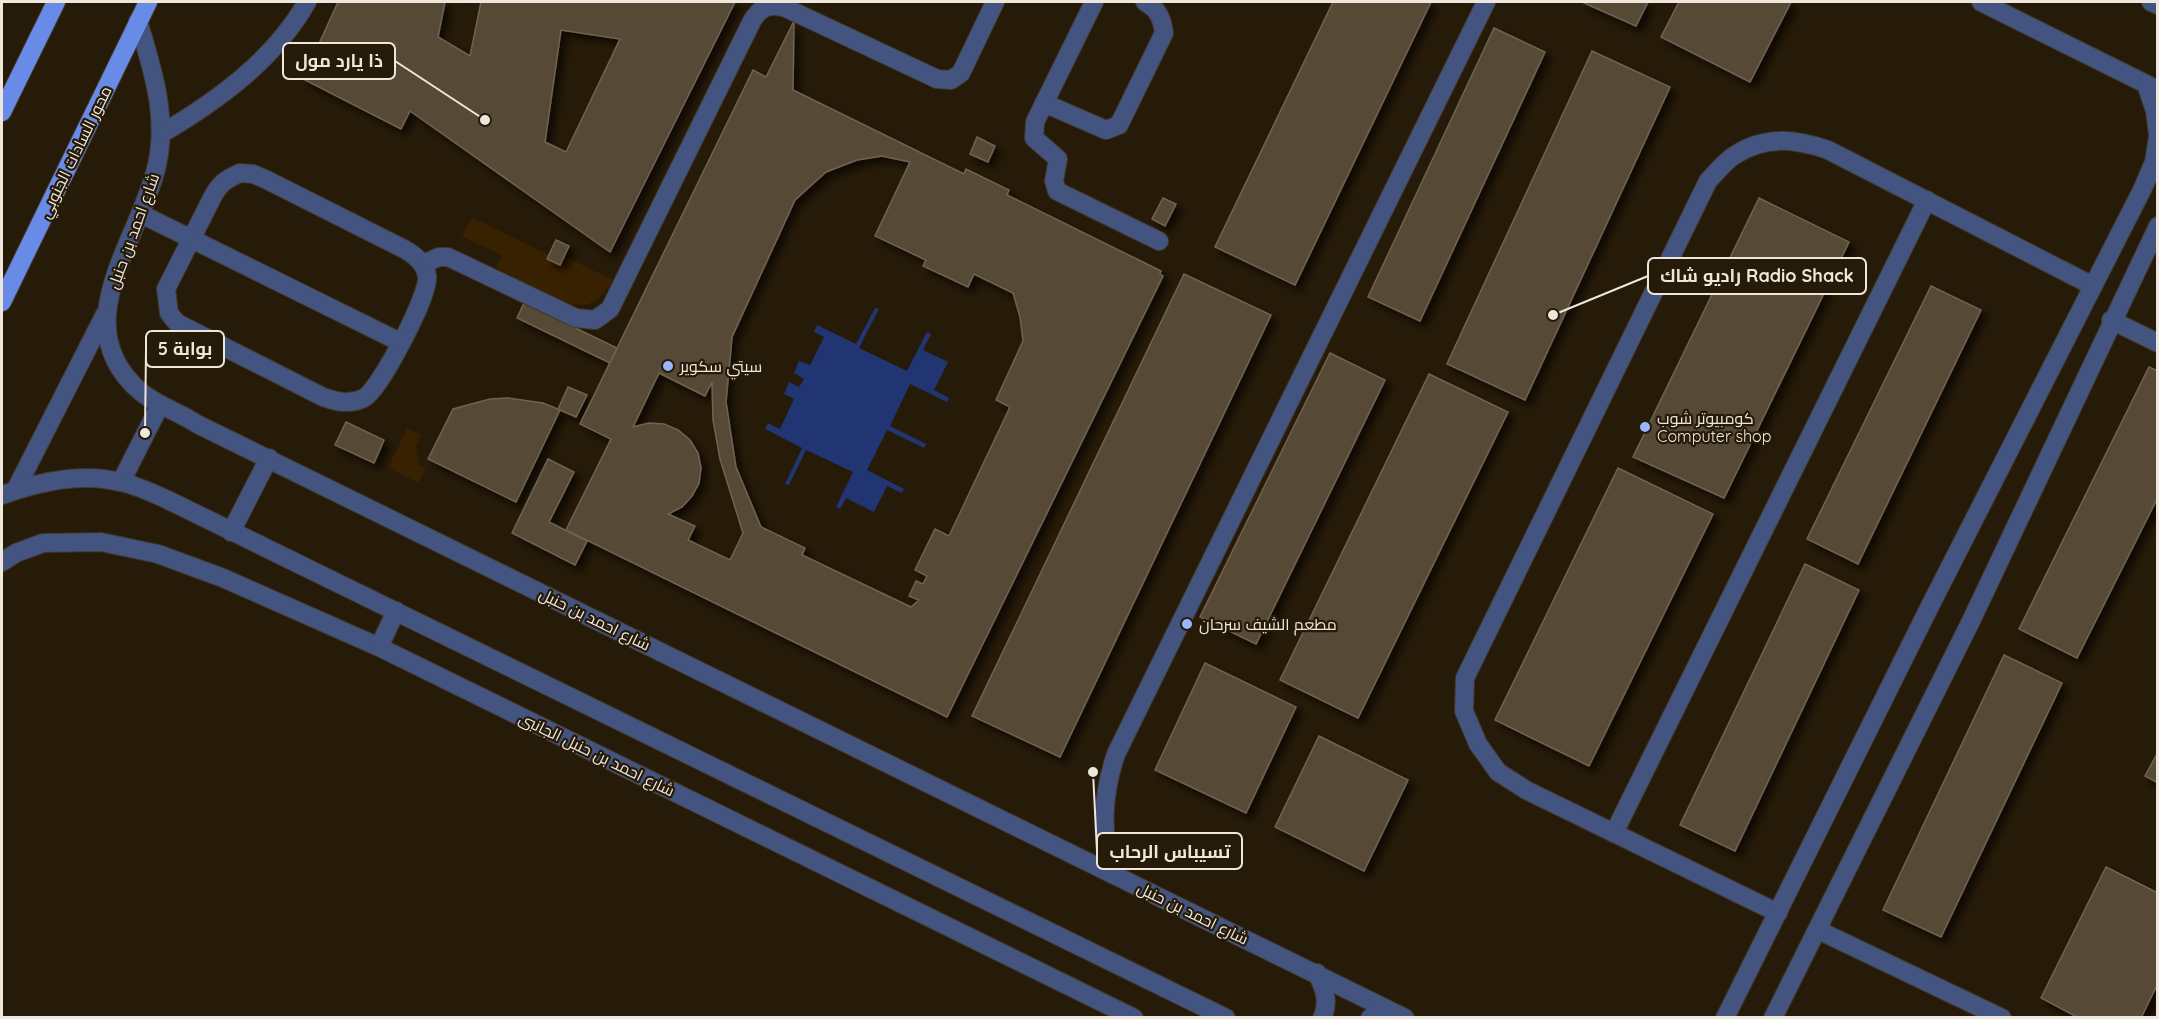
<svg xmlns="http://www.w3.org/2000/svg" width="2159" height="1019" viewBox="0 0 2159 1019" font-family="Quicksand,Cairo,sans-serif">
  <style>
    .green { fill: #372100 }
    .water { fill: #213573 }
    .building { fill: #564836; stroke: #726350; stroke-width: 1.5; fill-rule: evenodd; filter: url(#shadow) }
    .lines { fill: none; stroke-linecap: round; stroke-linejoin: round }
    .minor-casing { stroke: #423726; stroke-width: 20 }
    .major-casing { stroke: #423726; stroke-width: 20 }
    .minor { stroke: #435481; stroke-width: 18 }
    .major { stroke: #698be8; stroke-width: 18 }
    .poi-dot { fill: #99b5fd; stroke: #261a08; stroke-width: 2 }
    .labels { text-anchor: middle; stroke-width: 4.5; stroke-linejoin: round; paint-order: stroke }
    .street-label { font-size: 16px; fill: #f0e7dc; stroke: #261a08 }
    .poi-label { font-size: 16px; fill: #f0e7dc; stroke: #261a08; text-anchor: start }
    .leader { fill: none; stroke: #f0e7dc; stroke-width: 2 }
    .callout-dot { fill: #f0e7dc; stroke: #261a08; stroke-width: 2 }
    .callout { fill: #261a08; stroke: #f0e7dc; stroke-width: 2 }
    .callout-label { font-size: 18px; text-anchor: middle; font-weight: bold; fill: #f0e7dc }
  </style>
  <defs>
    <filter id="shadow"><feDropShadow dx="5.5" dy="5.5" stdDeviation="3" flood-color="#0009"/></filter>
  </defs>
  <rect width="100%" height="100%" fill="#261a08"/>
  <g class="green">
    <path d="M 472,217 L 549,255 L 564,256 L 613,280 C 592,315 574,308 542,292 C 527,284 511,276 496,268 L 502,255 L 462,237 Z"/>
    <polygon points="407,428 421,435 416,447 420,465 426,468 419,483 388,468"/>
  </g>
  <polygon class="water" points="875,308 879,309 859,348 907,371 927,332 931,334 923,350 948,362 934,390 949,398 947,402 910,384 890,426 926,444 924,448 887,430 867,470 904,489 902,493 887,486 874,512 846,498 840,509 836,507 853,472 806,450 789,485 785,484 802,448 765,429 768,423 780,429 794,399 784,394 789,382 799,387 804,379 794,373 799,361 810,365 824,337 814,332 817,325 856,344"/>
  <g class="building">
    <path d="M 338,2 L 445,2 L 438,37 L 470,56 L 481,2 L 735,2 L 610,252 L 410,111 L 401,129 L 303,79 ZM 561,30 L 620,39 L 566,152 L 545,142 Z"/>
    <polygon points="1333,2 1431,2 1295,285 1215,247"/>
    <polygon points="1582,2 1648,2 1636,26"/>
    <polygon points="1679,2 1791,2 1750,82 1661,37"/>
    <path d="M 794,21 L 793,90 L 964,174 L 966,169 L 1009,190 L 1007,195 L 1161,271 L 1160,274 L 1163,276 L 947,717 L 566,530 L 611,439 L 580,424 L 753,70 L 766,77 ZM 882,156 L 910,162 L 875,236 L 926,260 L 923,266 L 968,287 L 974,274 L 1013,293 L 1020,317 L 1023,341 L 996,400 L 1010,407 L 949,536 L 935,529 L 915,570 L 927,576 L 923,584 L 916,581 L 909,596 L 919,600 L 911,607 L 802,555 L 805,548 L 761,527 L 736,467 L 726,402 L 732,337 L 795,200 L 826,172 L 857,160 ZM 659,373 L 705,396 L 712,382 L 713,420 L 720,459 L 743,533 L 730,560 L 688,540 L 695,526 L 668,514 L 682,507 L 692,496 L 699,483 L 701,468 L 698,453 L 690,440 L 678,430 L 664,424 L 649,423 L 633,427 Z"/>
    <polygon points="1494,28 1545,52 1420,321 1368,297"/>
    <polygon points="1592,51 1670,87 1525,400 1447,364"/>
    <polygon points="977,137 995,146 988,162 970,154"/>
    <polygon points="1163,198 1176,204 1165,226 1152,219"/>
    <polygon points="1759,198 1849,242 1724,498 1633,457"/>
    <polygon points="556,240 569,246 560,265 547,259"/>
    <polygon points="1184,274 1271,315 1060,757 972,716"/>
    <polygon points="1931,286 1981,310 1858,564 1807,539"/>
    <polygon points="524,303 617,348 610,363 517,318"/>
    <polygon points="1330,353 1385,380 1256,644 1200,617"/>
    <polygon points="2149,367 2158,371 2158,497 2077,658 2019,629"/>
    <polygon points="1429,374 1508,412 1358,718 1280,680"/>
    <polygon points="568,387 587,395 576,417 558,409"/>
    <polygon points="508,398 543,403 560,410 516,502 428,459 453,409 490,399"/>
    <polygon points="346,422 384,440 374,463 335,445"/>
    <polygon points="548,459 574,472 549,522 587,541 575,565 512,533"/>
    <polygon points="1618,468 1713,514 1589,766 1495,720"/>
    <polygon points="1805,564 1859,590 1735,851 1680,825"/>
    <polygon points="2004,655 2062,683 1941,937 1883,910"/>
    <polygon points="1205,663 1296,707 1246,813 1155,770"/>
    <polygon points="1319,736 1408,780 1364,871 1275,827"/>
    <polygon points="2158,752 2158,783 2145,776"/>
    <polygon points="2106,867 2158,893 2158,983 2141,1018 2079,1018 2041,998"/>
  </g>
  <g class="lines">
    <g class="minor-casing">
      <g id="minor">
        <polyline points="1094,2 1035,122 1034,138 1058,159 1054,181 1057,191 1159,241"/>
        <polyline points="1981,2 2158,90"/>
        <polyline points="2151,2 2158,5"/>
        <path d="M 138,21 C 152,67 168,116 157,165 C 140,240 63,326 141,392 C 158,406 179,412 197,424 L 1405,1018"/>
        <polyline points="2146,84 2155,111 2158,134"/>
        <path d="M 1044,103 L 1106,130 L 1119,125 L 1164,33 C 1162,18 1158,9 1145,2"/>
        <path d="M 161,134 C 217,101 274,60 307,2"/>
        <path d="M 240,173 L 253,174 L 265,179 L 404,249 C 415,255 425,263 427,276 C 430,294 380,389 364,398 C 350,405 337,402 323,397 L 177,323 L 169,313 L 166,289 L 212,198 C 219,184 226,179 240,173 Z"/>
        <polyline points="141,214 400,342"/>
        <path d="M 423,264 L 439,257 L 448,257 L 576,318 L 595,320 L 610,309 L 752,21 C 760,7 770,3 786,8 L 937,79 L 951,80 L 961,73 L 995,2"/>
        <polyline points="2111,320 2158,343"/>
        <polyline points="121,482 160,405"/>
        <polyline points="16,489 105,314"/>
        <path d="M 2,495 C 38,482 82,472 120,482 C 136,485 153,493 168,500 L 1226,1018"/>
        <polyline points="231,532 269,458"/>
        <polyline points="2,562 16,553 43,543 101,542 158,554 223,578 379,647 1134,1018"/>
        <polyline points="379,647 396,611"/>
        <polyline points="1614,833 1927,200"/>
        <path d="M 1112,874 C 1101,832 1102,796 1116,754 L 1486,2"/>
        <path d="M 1778,913 L 1526,790 L 1498,772 L 1478,744 L 1464,711 L 1465,678 L 1708,181 C 1716,173 1725,161 1735,155 C 1765,135 1796,139 1828,150 L 2093,286"/>
        <polyline points="1818,930 2002,1018"/>
        <path d="M 1317,973 C 1324,988 1330,1002 1322,1018"/>
        <polyline points="1370,1018 1376,1014 1397,1015"/>
        <polyline points="1725,1018 1929,608 2143,188 2154,162 2158,137"/>
        <polyline points="1773,1018 1971,621 2158,226"/>
      </g>
    </g>
    <g class="major-casing">
      <g id="major">
        <polyline points="2,112 56,2"/>
        <polyline points="2,302 148,2"/>
      </g>
    </g>
    <use href="#minor" class="minor"/>
    <use href="#major" class="major"/>
  </g>
  <g class="poi-dot">
    <circle cx="668" cy="366" r="6"/>
    <circle cx="1645" cy="427" r="6"/>
    <circle cx="1187" cy="624" r="6"/>
  </g>
  <g class="labels">
    <g class="street-label">
      <text transform="translate(75 152) rotate(-64)" y="6">محور السادات الجنوبي</text>
      <text transform="translate(133 231) rotate(-70)" y="6">شارع احمد بن حنبل</text>
      <text transform="translate(595 619) rotate(26)" y="6">شارع احمد بن حنبل</text>
      <text transform="translate(597 754) rotate(26)" y="6">شارع احمد بن حنبل الجانبى</text>
      <text transform="translate(1193 913) rotate(26)" y="6">شارع احمد بن حنبل</text>
    </g>
    <g class="poi-label">
      <text x="680" y="372">سيتي سكوير</text>
      <text x="1657" y="424">كومبيوتر شوب<tspan x="1657" dy="18">Computer shop</tspan></text>
      <text x="1199" y="630">مطعم الشيف سرحان</text>
    </g>
  </g>
  <path class="leader" d="M485 120L395 61M1553 315L1648 276M145 433L146 349M1093 772L1097 851"/>
  <g class="callout-dot">
    <circle cx="485" cy="120" r="6"/>
    <circle cx="1553" cy="315" r="6"/>
    <circle cx="145" cy="433" r="6"/>
    <circle cx="1093" cy="772" r="6"/>
  </g>
  <g class="callout">
    <rect x="283" y="43" width="112" height="36" rx="6"/>
    <rect x="1648" y="258" width="218" height="36" rx="6"/>
    <rect x="146" y="331" width="78" height="36" rx="6"/>
    <rect x="1097" y="833" width="145" height="36" rx="6"/>
  </g>
  <g class="callout-label">
    <text x="339" y="67">ذا يارد مول</text>
    <text x="1757" y="282">راديو شاك Radio Shack</text>
    <text x="185" y="355">بوابة 5</text>
    <text x="1170" y="858">تسيباس الرحاب</text>
  </g>
  <rect width="2159" height="1019" fill="none" stroke="#f0e7dc" stroke-width="6"/>
</svg>
